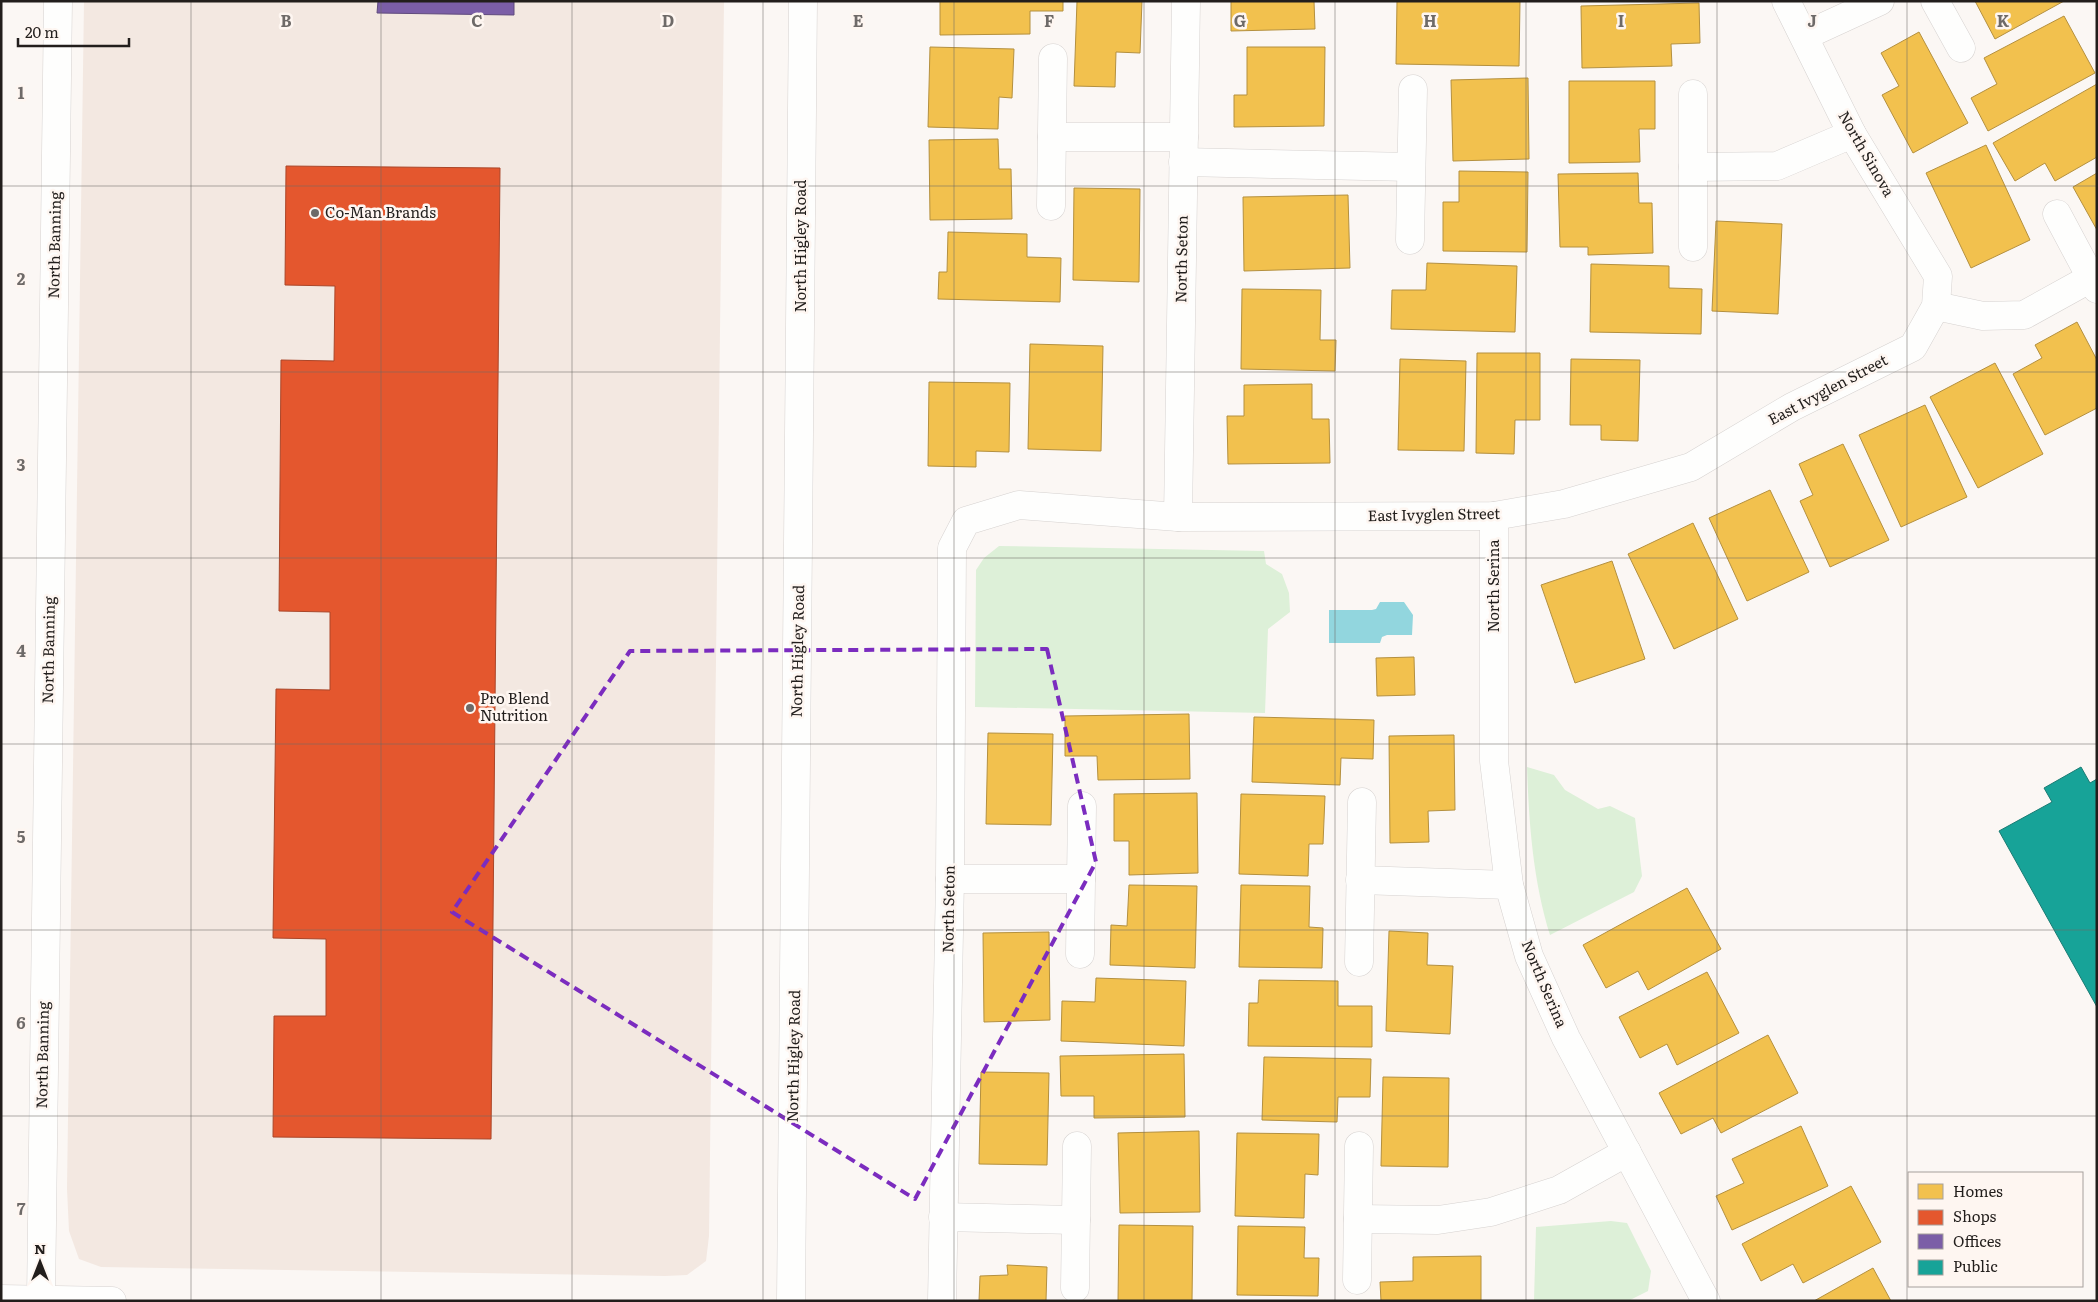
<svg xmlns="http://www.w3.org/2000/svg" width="2098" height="1302" viewBox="0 0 2098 1302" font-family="Literata,serif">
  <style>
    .built { fill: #f3e8e1 }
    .green { fill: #ddf0d8 }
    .water { fill: #92d6de }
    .homes { fill: #f2c14e; stroke: #b4903f }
    .shops { fill: #e4572e; stroke: #aa4629 }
    .offices { fill: #7b5ea7; stroke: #604b7d }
    .public { fill: #17a398; stroke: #1a7b73 }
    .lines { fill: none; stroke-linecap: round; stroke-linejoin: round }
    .street-casing { stroke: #d6d2d0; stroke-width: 29 }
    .secondary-casing { stroke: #d6d2d0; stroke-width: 29 }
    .street { stroke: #fefefd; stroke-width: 28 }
    .secondary { stroke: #fefefd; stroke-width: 28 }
    .marked { fill: none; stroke: #7b2cbf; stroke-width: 4; stroke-dasharray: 10 6; stroke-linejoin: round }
    .grid { fill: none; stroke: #6e6a68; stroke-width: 1; stroke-opacity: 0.55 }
    .poi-dot { fill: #6e6a68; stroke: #fef6f1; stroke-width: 2 }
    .labels { text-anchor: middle; stroke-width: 5; stroke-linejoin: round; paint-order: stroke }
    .street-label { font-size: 15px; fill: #221e1c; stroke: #fef6f1 }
    .poi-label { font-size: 15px; fill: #221e1c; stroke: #fef6f1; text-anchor: start }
    .grid-label { font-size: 16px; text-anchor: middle; font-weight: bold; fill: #6e6a68; stroke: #fef6f1; stroke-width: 5; stroke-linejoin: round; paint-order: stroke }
  </style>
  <rect width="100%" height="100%" fill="#fbf7f4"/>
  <polygon class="built" points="84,1 724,1 709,1236 706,1261 687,1275 665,1276 101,1267 79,1259 69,1231 67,1189"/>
  <g class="green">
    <polygon points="999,546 1264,551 1266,564 1282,574 1289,593 1290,612 1268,629 1265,713 975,707 976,570 984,558"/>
    <path d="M 1527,767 L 1554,775 L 1565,790 L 1598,809 L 1610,806 L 1635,818 L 1642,876 L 1634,892 L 1550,935 C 1533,880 1529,824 1527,767 Z"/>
    <polygon points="1611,1221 1627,1223 1651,1271 1648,1291 1628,1301 1534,1301 1536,1227"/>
  </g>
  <polygon class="water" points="1380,602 1404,602 1413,615 1412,635 1387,635 1382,637 1380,643 1329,643 1329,610 1372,610 1376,609"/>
  <g class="homes">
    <polygon points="940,1 1063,1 1063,11 1030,11 1030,34 940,35"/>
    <polygon points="1077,1 1142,1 1140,53 1116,52 1115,87 1074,86"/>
    <polygon points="1231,1 1314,1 1315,29 1231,31"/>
    <polygon points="1397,1 1520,1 1519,66 1396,64"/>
    <polygon points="1975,1 2064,1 1995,39"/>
    <polygon points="1699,3 1700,43 1671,44 1672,66 1582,68 1581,6"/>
    <polygon points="2064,16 2095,73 1988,131 1971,98 1997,84 1984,58"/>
    <polygon points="1919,32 1968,123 1913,153 1882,95 1899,86 1881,53"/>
    <polygon points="930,47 1014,49 1012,98 999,97 998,129 928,127"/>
    <polygon points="1247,47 1325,47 1324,126 1234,127 1234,95 1247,95"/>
    <polygon points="1528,78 1529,159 1453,161 1451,80"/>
    <polygon points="1569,81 1655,81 1655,129 1639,129 1640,162 1569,163"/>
    <polygon points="2097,84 2097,157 2055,181 2045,163 2015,181 1993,143"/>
    <polygon points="998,139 999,169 1011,169 1012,219 930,220 929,140"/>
    <polygon points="1986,145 2030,240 1971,268 1926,173"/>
    <polygon points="1459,171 1528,172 1527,252 1443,251 1443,202 1459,202"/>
    <polygon points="1638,173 1639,203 1652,203 1653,253 1588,255 1588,247 1560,247 1558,174"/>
    <polygon points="2097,173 2097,230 2073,187"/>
    <polygon points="1074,188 1140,189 1139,282 1073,280"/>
    <polygon points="1348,195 1350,268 1244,271 1243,197"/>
    <polygon points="1716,221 1782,224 1778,314 1712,311"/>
    <polygon points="948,232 1027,234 1027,257 1061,258 1060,302 938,299 939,272 947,272"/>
    <polygon points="1427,263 1517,266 1515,332 1391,329 1392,290 1426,290"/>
    <polygon points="1591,264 1669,266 1669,288 1702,289 1701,334 1590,332"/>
    <polygon points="1242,289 1321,290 1320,340 1336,340 1335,371 1241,369"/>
    <polygon points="2077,322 2097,360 2097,408 2045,435 2013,374 2042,358 2035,345"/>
    <polygon points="1030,344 1103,346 1101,451 1028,449"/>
    <polygon points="1477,353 1540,353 1540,420 1515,420 1514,454 1476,453"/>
    <polygon points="1400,359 1466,361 1464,451 1398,450"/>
    <polygon points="1571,359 1640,360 1638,441 1601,440 1601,425 1570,425"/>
    <polygon points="1995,363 2043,454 1978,488 1930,397"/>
    <polygon points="929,382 1010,383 1009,452 976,451 976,467 928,466"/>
    <polygon points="1312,384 1312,419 1329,419 1330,463 1228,464 1227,416 1244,416 1244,385"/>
    <polygon points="1925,405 1967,497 1901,527 1859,435"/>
    <polygon points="1843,444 1889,540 1830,567 1800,501 1813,495 1799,464"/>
    <polygon points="1770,490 1809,572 1747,601 1709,518"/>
    <polygon points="1693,523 1738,619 1674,649 1628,554"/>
    <polygon points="1612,561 1645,659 1575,683 1541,585"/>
    <polygon points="1414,657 1415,695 1377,696 1376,658"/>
    <polygon points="1189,714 1190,779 1098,780 1097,756 1065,756 1065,716"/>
    <polygon points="1254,717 1374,720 1373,759 1341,758 1340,785 1252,782"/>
    <polygon points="988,733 1053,734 1051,825 986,824"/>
    <polygon points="1454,735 1455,810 1428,811 1429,842 1390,843 1389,736"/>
    <polygon points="1197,793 1198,873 1129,875 1129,841 1114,841 1114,794"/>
    <polygon points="1241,794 1325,796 1323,844 1309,844 1308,876 1239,874"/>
    <polygon points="1129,885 1197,886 1195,968 1110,965 1111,925 1127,926"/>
    <polygon points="1241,885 1310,886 1309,927 1323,928 1322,968 1239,967"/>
    <polygon points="1687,888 1721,949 1648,990 1638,971 1606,988 1583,945"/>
    <polygon points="1389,931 1428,933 1427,965 1453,966 1450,1034 1386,1031"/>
    <polygon points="1049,932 1050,1020 984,1022 983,933"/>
    <polygon points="1707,972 1739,1033 1677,1065 1667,1044 1640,1058 1619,1017"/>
    <polygon points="1096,978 1186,981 1184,1046 1061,1041 1062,1001 1095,1002"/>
    <polygon points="1259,980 1338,981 1338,1006 1372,1006 1372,1047 1248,1046 1249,1003 1258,1003"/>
    <polygon points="1768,1035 1798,1093 1721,1133 1713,1118 1681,1134 1659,1093"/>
    <polygon points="1184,1054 1185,1117 1094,1118 1094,1096 1061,1096 1060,1056"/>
    <polygon points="1264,1057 1371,1059 1370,1097 1338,1097 1337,1122 1262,1120"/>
    <polygon points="981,1072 1049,1073 1047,1165 979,1164"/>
    <polygon points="1383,1077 1449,1078 1448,1167 1381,1166"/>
    <polygon points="1801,1126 1828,1186 1732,1230 1716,1196 1744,1183 1732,1159"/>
    <polygon points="1199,1131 1200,1212 1120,1213 1118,1133"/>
    <polygon points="1237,1133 1319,1134 1318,1175 1305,1174 1304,1218 1235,1216"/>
    <polygon points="1851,1186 1881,1242 1803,1283 1793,1264 1761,1281 1742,1244"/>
    <polygon points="1119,1225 1193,1226 1192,1301 1118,1301"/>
    <polygon points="1238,1226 1305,1227 1304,1258 1319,1258 1318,1296 1237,1295"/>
    <polygon points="1481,1256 1481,1301 1381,1301 1380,1282 1413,1281 1413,1257"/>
    <polygon points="1007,1265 1047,1267 1046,1301 979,1301 980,1276 1008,1275"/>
    <polygon points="1873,1268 1891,1301 1814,1301"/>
  </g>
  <polygon class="shops" points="286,166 500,168 491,1139 273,1137 274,1016 326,1016 326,939 273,938 276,689 330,690 330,612 279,611 281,360 334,361 335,286 285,285"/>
  <polygon class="offices" points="378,1 514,1 514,15 377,13"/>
  <polygon class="public" points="2081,767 2090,783 2097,779 2097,1007 1999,831 2052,802 2044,788"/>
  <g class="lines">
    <g class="street-casing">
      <g id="street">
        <polyline points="1935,1 1961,48"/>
        <polyline points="1804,36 1880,1"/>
        <polyline points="1693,94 1693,247"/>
        <polyline points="1052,137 1184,137"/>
        <polyline points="1183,162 1411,167"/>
        <polyline points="1693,167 1777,166 1852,134"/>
        <polyline points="1051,206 1053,58"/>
        <polyline points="2057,214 2097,289"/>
        <polyline points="1410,240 1413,89"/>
        <polyline points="1936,306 1983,316 2024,315 2091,278"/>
        <polyline points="1494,516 1494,761 1509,885 1529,956 1566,1038 1706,1301"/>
        <polyline points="1178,517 1186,1"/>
        <polyline points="950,879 1081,879"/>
        <polyline points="1360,880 1509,885"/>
        <polyline points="1080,954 1082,806"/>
        <polyline points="1359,962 1362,802"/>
        <polyline points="943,1217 1076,1220"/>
        <polyline points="1358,1219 1438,1220 1491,1212 1559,1190 1627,1152"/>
        <polyline points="1357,1280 1359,1146"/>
        <polyline points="1075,1288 1077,1146"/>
        <polyline points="1,1299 112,1301"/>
        <polyline points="41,1299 58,1"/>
        <polyline points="942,1301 950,879 952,548 966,521 1019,505 1178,517 1494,516 1564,504 1691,467 1792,407 1913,347 1936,306 1938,276 1852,134 1786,1"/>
      </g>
    </g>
    <g class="secondary-casing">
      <polyline id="secondary" points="791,1301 803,1"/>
    </g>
    <use href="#street" class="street"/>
    <use href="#secondary" class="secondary"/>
  </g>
  <path class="marked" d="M 1047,649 L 1096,862 L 915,1199 L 452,912 L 630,651 Z"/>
  <path class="grid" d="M 191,1 L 191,1301M 381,1 L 381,1301M 572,1 L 572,1301M 763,1 L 763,1301M 954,1 L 954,1301M 1144,1 L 1144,1301M 1335,1 L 1335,1301M 1526,1 L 1526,1301M 1717,1 L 1717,1301M 1907,1 L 1907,1301M 1,186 L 2097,186M 1,372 L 2097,372M 1,558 L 2097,558M 1,744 L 2097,744M 1,930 L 2097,930M 1,1116 L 2097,1116"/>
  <g class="poi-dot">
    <circle cx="315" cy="213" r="5"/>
    <circle cx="470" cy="708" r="5"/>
  </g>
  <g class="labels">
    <g class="street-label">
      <text transform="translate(1866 154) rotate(60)" y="5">North Sinova</text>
      <text transform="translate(55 245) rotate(-89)" y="5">North Banning</text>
      <text transform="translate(801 246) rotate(-90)" y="5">North Higley Road</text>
      <text transform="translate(1182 259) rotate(-89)" y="5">North Seton</text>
      <text transform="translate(1828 390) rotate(-28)" y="5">East Ivyglen Street</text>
      <text transform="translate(1434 515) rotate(-1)" y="5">East Ivyglen Street</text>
      <text transform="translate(1494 586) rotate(-90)" y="5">North Serina</text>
      <text transform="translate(49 650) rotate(-89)" y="5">North Banning</text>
      <text transform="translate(798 651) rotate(-89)" y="5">North Higley Road</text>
      <text transform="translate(949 909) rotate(-89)" y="5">North Seton</text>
      <text transform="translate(1544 984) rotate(67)" y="5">North Serina</text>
      <text transform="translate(43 1055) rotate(-89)" y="5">North Banning</text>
      <text transform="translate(794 1056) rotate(-89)" y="5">North Higley Road</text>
    </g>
    <g class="poi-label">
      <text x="325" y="218">Co-Man Brands</text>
      <text x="480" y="704">Pro Blend<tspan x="480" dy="17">Nutrition</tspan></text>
    </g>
  </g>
  <g class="grid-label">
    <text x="286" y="27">B</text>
    <text x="477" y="27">C</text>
    <text x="668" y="27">D</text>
    <text x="858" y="27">E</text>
    <text x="1049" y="27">F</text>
    <text x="1240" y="27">G</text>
    <text x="1430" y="27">H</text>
    <text x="1621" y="27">I</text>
    <text x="1812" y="27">J</text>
    <text x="2003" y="27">K</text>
    <text x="21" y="99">1</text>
    <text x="21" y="285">2</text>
    <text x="21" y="471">3</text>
    <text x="21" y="657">4</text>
    <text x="21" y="843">5</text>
    <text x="21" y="1029">6</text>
    <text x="21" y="1215">7</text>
  </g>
  <rect width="2098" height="1302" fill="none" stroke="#221e1c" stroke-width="5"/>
  <rect x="1908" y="1172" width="175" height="115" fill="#fef6f1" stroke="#a6a09c"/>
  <rect x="1918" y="1184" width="25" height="15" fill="#f2c14e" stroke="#a6a09c"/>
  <text x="1953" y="1197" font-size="15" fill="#221e1c">Homes</text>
  <rect x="1918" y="1210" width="25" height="15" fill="#e4572e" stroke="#a6a09c"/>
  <text x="1953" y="1222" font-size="15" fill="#221e1c">Shops</text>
  <rect x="1918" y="1234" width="25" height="15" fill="#7b5ea7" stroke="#a6a09c"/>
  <text x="1953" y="1247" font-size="15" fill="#221e1c">Offices</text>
  <rect x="1918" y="1260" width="25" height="15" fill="#17a398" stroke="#a6a09c"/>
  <text x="1953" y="1272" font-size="15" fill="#221e1c">Public</text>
  <g transform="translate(40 1262)" stroke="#fef6f1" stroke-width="4" paint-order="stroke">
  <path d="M0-4L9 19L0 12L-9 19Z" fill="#221e1c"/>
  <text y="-8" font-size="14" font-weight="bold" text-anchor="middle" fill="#221e1c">N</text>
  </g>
  <path d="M18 38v8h111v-8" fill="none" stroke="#221e1c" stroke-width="2.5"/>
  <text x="25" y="38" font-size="15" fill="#221e1c" stroke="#fef6f1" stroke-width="4" paint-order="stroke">20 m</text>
</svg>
